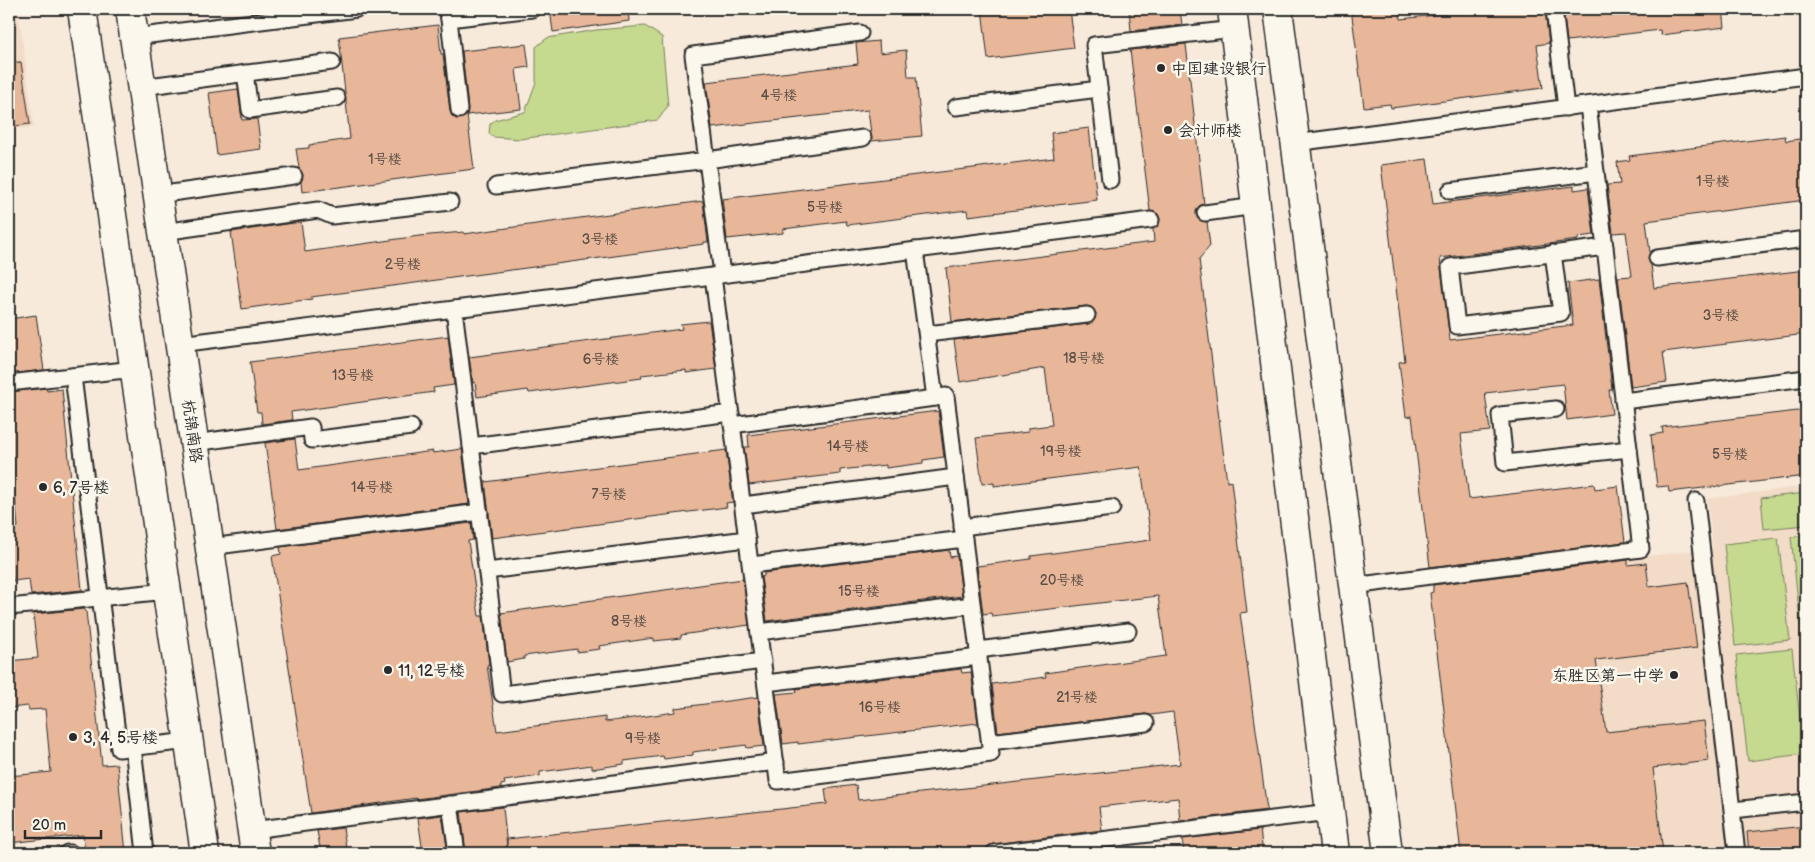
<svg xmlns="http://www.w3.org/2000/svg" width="1815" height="862" viewBox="0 0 1815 862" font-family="'Balsamiq Sans','LXGW WenKai TC',sans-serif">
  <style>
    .built { fill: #f2dbc7 }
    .green { fill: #c5d98f; stroke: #78825d }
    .building { fill: #e8b799; stroke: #2b2b2b }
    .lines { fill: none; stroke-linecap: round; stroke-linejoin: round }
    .lane-casing { stroke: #2b2b2b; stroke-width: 19 }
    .secondary-casing { stroke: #2b2b2b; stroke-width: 31 }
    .lane { stroke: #fbf7ec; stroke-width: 15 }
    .secondary { stroke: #fbf7ec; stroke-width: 28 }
    .poi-dot { fill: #2b2b2b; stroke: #fbf7ec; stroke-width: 2 }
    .labels { text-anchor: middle; stroke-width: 5; stroke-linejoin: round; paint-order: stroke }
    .number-label { font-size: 14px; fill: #5a4e46 }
    .poi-label { font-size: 16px; fill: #2b2b2b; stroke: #fbf7ec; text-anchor: start }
    .street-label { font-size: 16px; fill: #2b2b2b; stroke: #fbf7ec }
  </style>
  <rect width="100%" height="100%" fill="#f7eadb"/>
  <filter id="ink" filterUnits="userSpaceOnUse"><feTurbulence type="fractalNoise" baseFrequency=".02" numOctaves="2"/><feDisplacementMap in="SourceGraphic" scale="10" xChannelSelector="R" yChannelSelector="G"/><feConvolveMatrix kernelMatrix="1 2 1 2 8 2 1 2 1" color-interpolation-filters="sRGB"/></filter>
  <g filter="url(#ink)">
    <g class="built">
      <polygon points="9,9 18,9 34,127 9,130"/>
      <polygon points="1806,486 1806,853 1565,853 1529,571 1713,548 1707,499"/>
    </g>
    <g class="green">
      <polygon points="645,26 662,37 668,106 658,120 520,139 493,137 489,134 490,124 495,120 525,112 536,82 536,47 547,38 596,30"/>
      <polygon points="1806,493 1806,525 1764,529 1761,498"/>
      <polygon points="1806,536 1806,638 1802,638 1791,537"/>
      <polygon points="1778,538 1790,640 1735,646 1724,544"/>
      <polygon points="1792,649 1804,754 1748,761 1736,655"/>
    </g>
    <g class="building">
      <polygon points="550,9 628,9 629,21 553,32"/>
      <polygon points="982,9 1069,9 1074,48 988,59"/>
      <polygon points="1129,9 1180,9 1182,25 1131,31"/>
      <polygon points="1351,9 1399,9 1401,19 1485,9 1545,9 1549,43 1537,45 1543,88 1391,108 1390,104 1364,107"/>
      <polygon points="1563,9 1723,9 1725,27 1661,35 1660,30 1567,41"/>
      <polygon points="438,25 441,54 443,54 450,111 452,116 456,119 465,117 468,109 462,51 526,44 529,67 516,69 521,109 467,115 474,169 302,192 301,182 303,175 299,168 296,149 309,148 309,145 350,139 339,37"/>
      <polygon points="879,41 880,53 906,50 908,77 916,77 922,136 872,141 868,110 712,128 706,82 858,64 856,43"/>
      <polygon points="1186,44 1204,204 1199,206 1196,214 1198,219 1207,222 1210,246 1199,259 1227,482 1231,481 1247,612 1240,613 1267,810 1180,821 1178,798 1099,807 1102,830 993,844 988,846 985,850 957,853 466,853 461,812 503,807 507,847 507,839 827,804 825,789 856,785 858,800 1180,764 1173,712 1151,715 1145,714 998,732 992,684 1046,677 1045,673 1166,656 1158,596 992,616 991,613 983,614 977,566 1031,559 1031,556 1151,540 1141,467 994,486 994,483 982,484 976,438 1028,432 1028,428 1052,425 1045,368 960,382 954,340 1088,324 1095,319 1096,313 1091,307 1086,306 952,322 946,268 1154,242 1153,229 1159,224 1160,219 1158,214 1150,211 1130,50"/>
      <polygon points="21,62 30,124 9,127 9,63"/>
      <polygon points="238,89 242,120 257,119 261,149 217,155 209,93"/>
      <polygon points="1089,128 1097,200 968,216 967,210 847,225 846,221 783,229 783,233 727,239 722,199 1054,158 1051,133"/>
      <polygon points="1785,136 1786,141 1806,138 1806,200 1646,221 1650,252 1648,259 1651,265 1654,288 1806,270 1806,334 1663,352 1667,382 1631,387 1618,277 1632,276 1626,232 1613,233 1607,185 1620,184 1617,162 1630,160 1629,156"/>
      <polygon points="1427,159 1433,204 1574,186 1574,190 1588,188 1594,235 1578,237 1578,240 1440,258 1441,268 1450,340 1573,325 1568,283 1599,279 1612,389 1609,390 1612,414 1567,420 1563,384 1485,393 1490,431 1461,434 1469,499 1594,484 1595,489 1618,486 1625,542 1430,567 1412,416 1406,417 1399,362 1405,361 1381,165"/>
      <polygon points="703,201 708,242 704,242 704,244 311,297 312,299 242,309 231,232 301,222 305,252 419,236 464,232 464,234"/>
      <polygon points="36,315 44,370 9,374 9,319"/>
      <polygon points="709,321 716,369 686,373 686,370 641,375 642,378 529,393 528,390 477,397 475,382 473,383 469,357 682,329 681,324"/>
      <polygon points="448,336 454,385 433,388 434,392 291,412 292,420 262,424 261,412 257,412 250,362"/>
      <polygon points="46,388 47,391 62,389 82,590 31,595 29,579 13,581 12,576 9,576 9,528 18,527 10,447 9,447 9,392"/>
      <polygon points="1806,410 1806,476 1669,492 1668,486 1657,487 1651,435 1663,433 1662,427"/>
      <polygon points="938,411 944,457 923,460 923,463 886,468 886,465 840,470 840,474 749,485 744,447 749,447 748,435"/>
      <polygon points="295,439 299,470 433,451 433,453 462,449 469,504 277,529 265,443"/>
      <polygon points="726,450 733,502 726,503 727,507 492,538 485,482"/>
      <polygon points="471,523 473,540 468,541 479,616 483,616 489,664 487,665 497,731 605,717 605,722 675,712 675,708 758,697 764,746 747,748 746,745 693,752 693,755 664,759 663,756 624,761 624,764 592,769 592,765 540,772 540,776 504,781 505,784 501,785 501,788 416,799 416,798 311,813 272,556 281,554 280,547"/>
      <polygon points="949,550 950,557 957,556 962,596 767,621 761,577 764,576 764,573"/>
      <polygon points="1628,560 1628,565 1646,563 1649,587 1688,582 1697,648 1596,660 1606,732 1704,721 1709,761 1653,768 1663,853 1461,853 1430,593 1433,592 1433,585"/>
      <polygon points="743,579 749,625 681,635 681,638 654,641 654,638 599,646 600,649 577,652 577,649 524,656 524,659 507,662 501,613"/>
      <polygon points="84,609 86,611 102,765 117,764 126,853 85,853 83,835 9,843 9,776 51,772 45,709 29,710 28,706 9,708 9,661 38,658 33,614"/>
      <polygon points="961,669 962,673 971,672 978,723 798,744 798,742 783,744 776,694 797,692 796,689"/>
      <polygon points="442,815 448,853 423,853 418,818"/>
      <polygon points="1806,826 1806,853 1749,853 1747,832"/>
      <polygon points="343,828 347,853 321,853 317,831"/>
      <polygon points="1260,830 1263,853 1184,853 1182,839"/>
    </g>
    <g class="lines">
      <g class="lane-casing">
        <g id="lane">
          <polyline points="447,9 449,19 532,9"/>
          <polyline points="1554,9 1566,108"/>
          <polyline points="449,19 459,110"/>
          <polyline points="134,37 357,9"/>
          <polyline points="245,73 250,110 337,98"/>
          <polyline points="141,87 332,62"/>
          <polyline points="956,107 1099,89"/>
          <polyline points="1295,143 1806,76"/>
          <polyline points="1110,180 1094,45 1234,29"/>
          <polyline points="496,186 707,160 863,138"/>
          <polyline points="1450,191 1596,172"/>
          <polyline points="157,195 294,176"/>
          <polyline points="1205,213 1256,206"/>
          <polyline points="163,232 318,210 332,216 450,202"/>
          <polyline points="1553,253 1561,313 1457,326 1450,267 1605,247"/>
          <polyline points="1657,258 1806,239"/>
          <polyline points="722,274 693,55 860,33"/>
          <polyline points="713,276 778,781 991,754 946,396 935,398 915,250"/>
          <polyline points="454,309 502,694 763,661"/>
          <polyline points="927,334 1087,315"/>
          <polyline points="180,344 1151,220"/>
          <polyline points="73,376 119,749 189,741"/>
          <polyline points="9,383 134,369"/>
          <polyline points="1623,401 1806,378"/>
          <polyline points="1556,409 1500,415 1505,463 1629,449"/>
          <polyline points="732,425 935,398"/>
          <polyline points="194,443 311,427 312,440 411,427"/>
          <polyline points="471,446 731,413"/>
          <polyline points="1696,501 1737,853"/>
          <polyline points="743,505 956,477"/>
          <polyline points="962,527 1112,508"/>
          <polyline points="210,547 480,512"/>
          <polyline points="751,565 964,539"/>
          <polyline points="487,571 747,539"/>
          <polyline points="1353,586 1641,549 1588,105"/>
          <polyline points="9,607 167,591"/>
          <polyline points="759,632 972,605"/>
          <polyline points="978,650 1128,631"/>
          <polyline points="766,683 979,657"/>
          <polyline points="990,742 1146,723"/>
          <polyline points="133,747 145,853"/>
          <polyline points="450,804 457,853"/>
          <polyline points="1733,810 1806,802"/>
          <polyline points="252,830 776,762"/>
          <polyline points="67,853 71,853"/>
          <polyline points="994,853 1330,812"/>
        </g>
      </g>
      <g class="secondary-casing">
        <g id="secondary">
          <polyline points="82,9 205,853"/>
          <polyline points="130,9 255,853"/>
          <polyline points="1232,9 1335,853"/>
          <polyline points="1278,9 1388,853"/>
        </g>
      </g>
      <use href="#lane" class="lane"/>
      <use href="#secondary" class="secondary"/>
    </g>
  </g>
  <g class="poi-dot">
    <circle cx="1161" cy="68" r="5"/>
    <circle cx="1168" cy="130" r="5"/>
    <circle cx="43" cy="487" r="5"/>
    <circle cx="388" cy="670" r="5"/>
    <circle cx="1674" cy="675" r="5"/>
    <circle cx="73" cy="737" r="5"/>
  </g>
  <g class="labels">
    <g class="number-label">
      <text x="779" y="100">4号楼</text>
      <text x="385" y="164">1号楼</text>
      <text x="1713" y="186">1号楼</text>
      <text x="825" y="212">5号楼</text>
      <text x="600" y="244">3号楼</text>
      <text x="403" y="269">2号楼</text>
      <text x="1721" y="320">3号楼</text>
      <text x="1084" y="363">18号楼</text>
      <text x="601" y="364">6号楼</text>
      <text x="353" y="380">13号楼</text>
      <text x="848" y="451">14号楼</text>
      <text x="1061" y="456">19号楼</text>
      <text x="1730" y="459">5号楼</text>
      <text x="372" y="492">14号楼</text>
      <text x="609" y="499">7号楼</text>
      <text x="1062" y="585">20号楼</text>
      <text x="859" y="596">15号楼</text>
      <text x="629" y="626">8号楼</text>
      <text x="1077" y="702">21号楼</text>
      <text x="880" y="712">16号楼</text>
      <text x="643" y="743">9号楼</text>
    </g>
    <g class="poi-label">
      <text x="1171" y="74">中国建设银行</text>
      <text x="1178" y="136">会计师楼</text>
      <text x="53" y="493">6, 7号楼</text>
      <text x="398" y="676">11, 12号楼</text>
      <text x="1664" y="681" text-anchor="end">东胜区第一中学</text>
      <text x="83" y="743">3, 4, 5号楼</text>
    </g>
    <g class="street-label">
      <text transform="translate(193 431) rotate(82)" y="6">杭锦南路</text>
    </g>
  </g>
  <rect width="1815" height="862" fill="none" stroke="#fbf7ec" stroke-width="30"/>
  <rect x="15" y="15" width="1785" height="832" fill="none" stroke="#2b2b2b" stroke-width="2" filter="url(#ink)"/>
  <path d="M25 830v8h76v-8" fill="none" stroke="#2b2b2b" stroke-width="2.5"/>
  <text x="32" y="830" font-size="15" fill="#2b2b2b" stroke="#fbf7ec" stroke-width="4" paint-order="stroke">20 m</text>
</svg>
